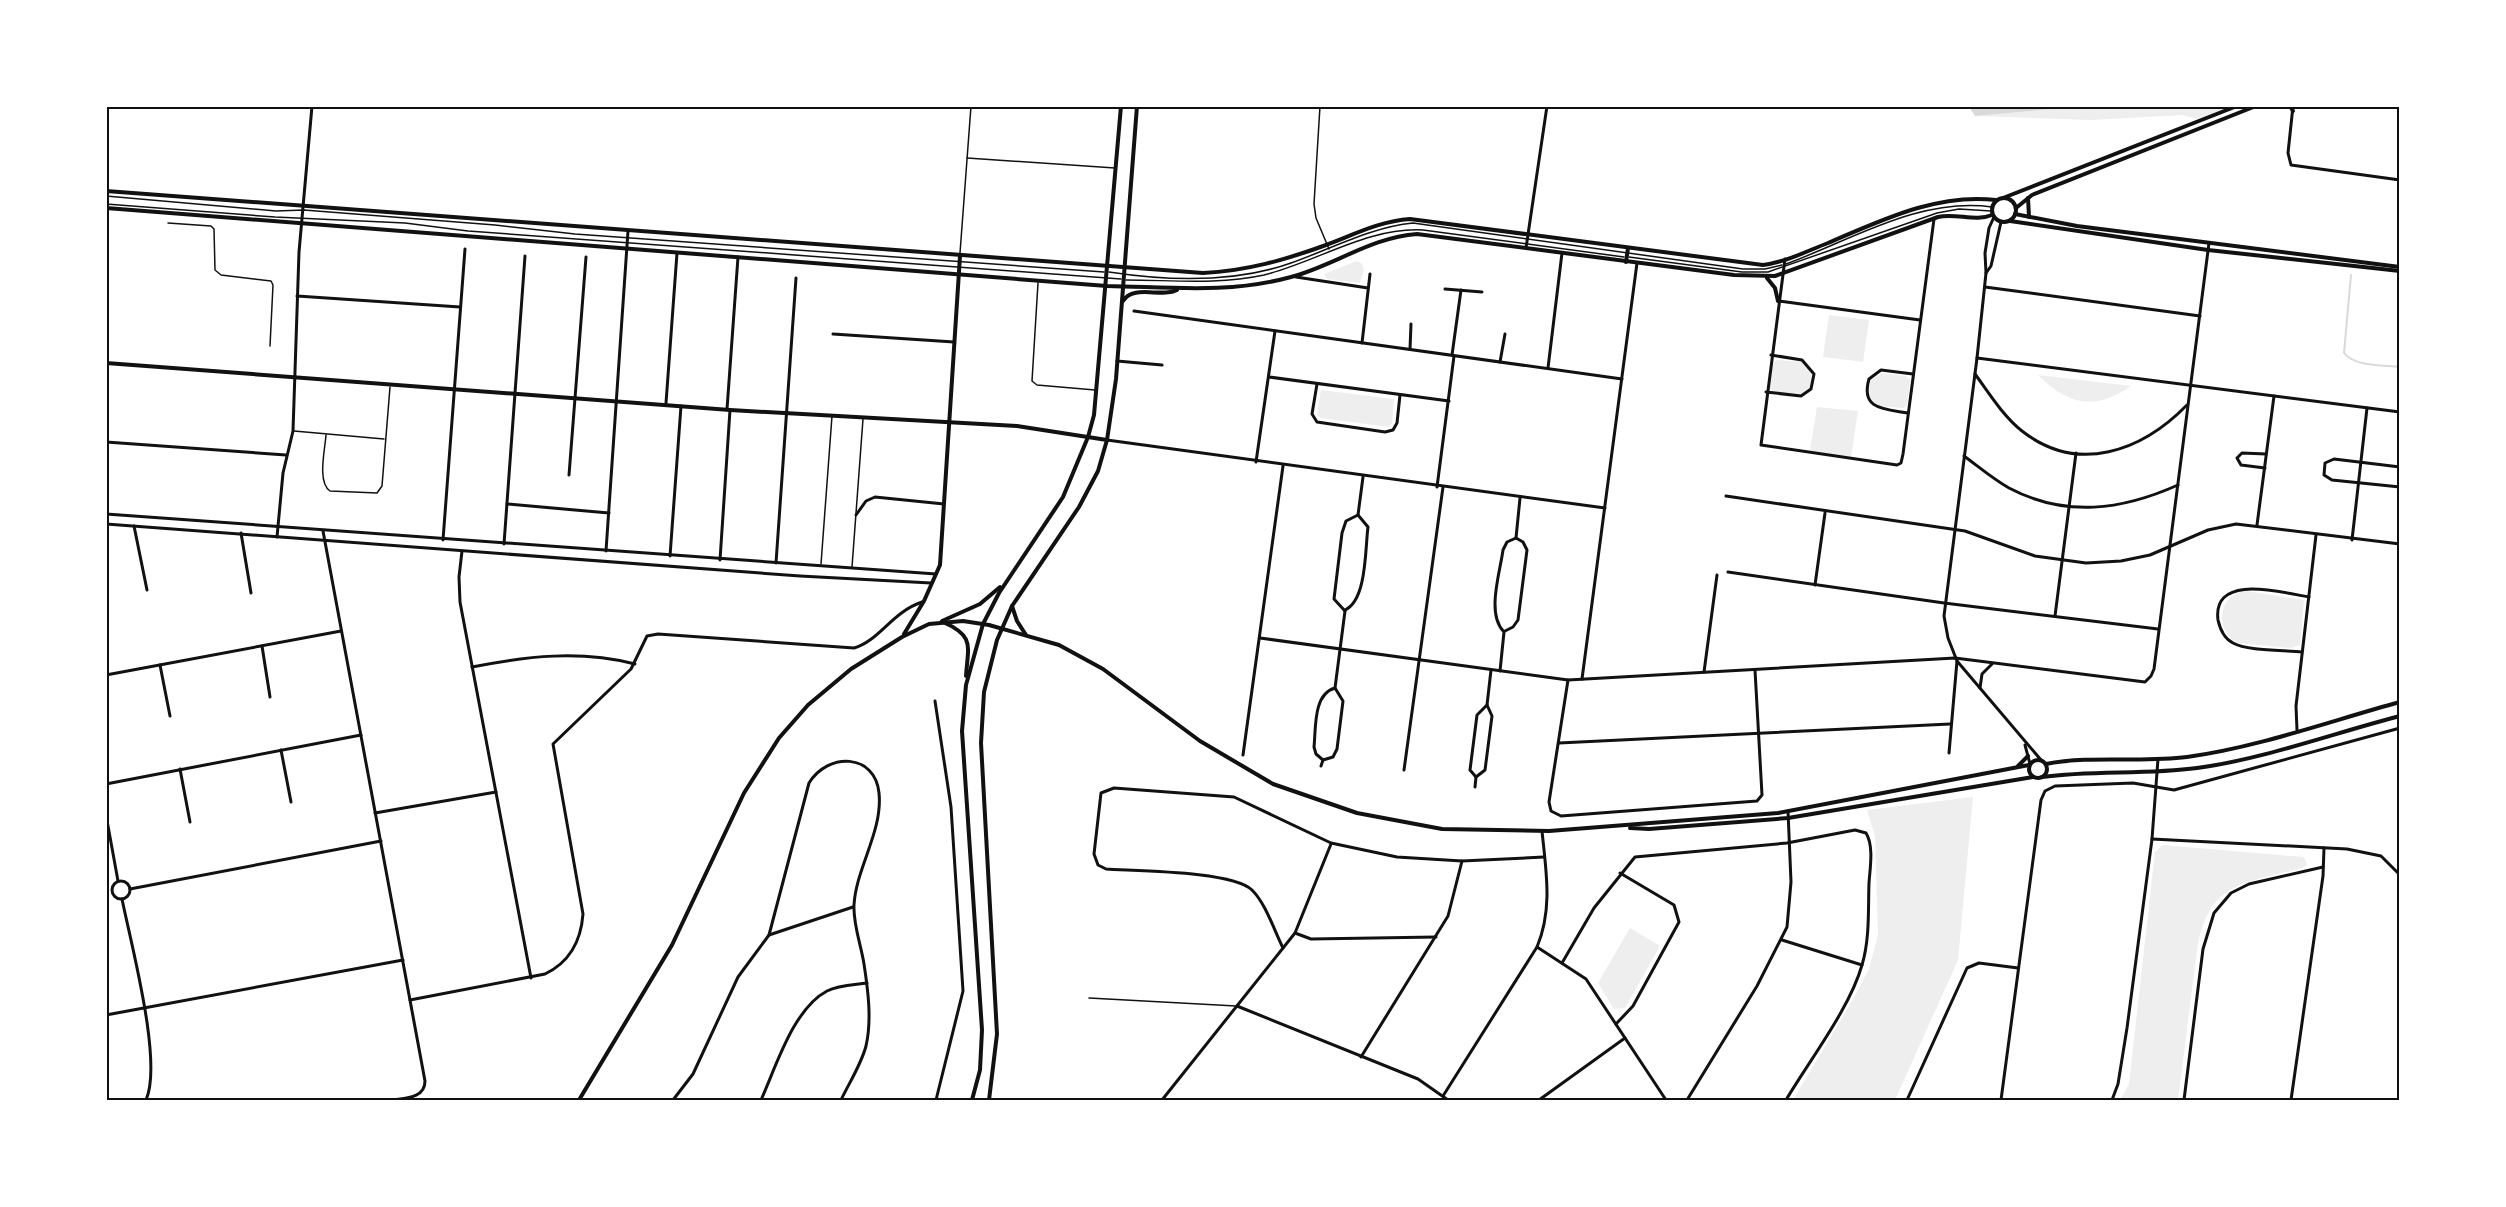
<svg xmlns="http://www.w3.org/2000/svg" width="2506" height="1207" viewBox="0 0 2506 1207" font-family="Raleway,sans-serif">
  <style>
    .green { fill: #eee }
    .water { fill: #d9d9d9 }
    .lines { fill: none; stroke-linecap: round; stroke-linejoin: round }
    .stream { stroke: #d9d9d9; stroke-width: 2 }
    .service { stroke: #111; stroke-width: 1.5 }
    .minor { stroke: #111; stroke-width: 3 }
    .tertiary { stroke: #111; stroke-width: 4 }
    .secondary { stroke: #111; stroke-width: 4 }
    .neatline { fill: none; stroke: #111; stroke-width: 2 }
  </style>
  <rect width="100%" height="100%" fill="#fff"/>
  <g class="green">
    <polygon points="2074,107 2231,107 2196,119 2183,115 2091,120 1975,116"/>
    <polygon points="1357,261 1362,264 1364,270 1360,283 1327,279 1324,274"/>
    <polygon points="1829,315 1869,320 1863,362 1823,357"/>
    <polygon points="1777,360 1803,362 1812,373 1810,387 1798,396 1773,392 1770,388 1773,363"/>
    <polygon points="1882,373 1906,376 1910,380 1907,405 1904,408 1877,406 1868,395 1870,381"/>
    <path d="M 2038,375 L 2131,386 C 2095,411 2068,405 2038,375 Z"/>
    <polygon points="1321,390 1394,399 1392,424 1389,427 1321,418 1317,415"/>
    <polygon points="1817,407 1858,411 1851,457 1810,451"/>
    <path d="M 2246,591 L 2304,600 L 2300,645 L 2291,648 L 2237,643 C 2214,630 2218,594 2246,591 Z"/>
    <polygon points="1973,797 1958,960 1895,1100 1793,1100 1855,996 1869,969 1878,935 1875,836 1867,810"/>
    <path d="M 2163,845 L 2304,857 L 2307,865 C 2301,870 2290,871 2281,873 C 2232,886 2211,889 2198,943 L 2178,1100 L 2120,1100 L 2129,1084 L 2155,852 Z"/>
    <polygon points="1630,928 1660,946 1625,1008 1614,1009 1598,983"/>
  </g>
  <polygon class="water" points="1969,107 2074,107 1975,116"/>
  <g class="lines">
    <path class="stream" d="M 2351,275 L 2344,353 C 2355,367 2383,365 2400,367"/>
    <g class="service">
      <polyline points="1106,106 1120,107"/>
      <polyline points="1320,106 1314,204 1316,218 1329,249"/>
      <polyline points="967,158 1115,168"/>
      <polyline points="106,196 276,211 304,210 495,225 575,234 1104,272"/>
      <polyline points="106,204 275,217 405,223 468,231 1121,279"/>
      <polyline points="168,223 211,226 214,229 215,270 221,275 271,281 273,285 270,346"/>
      <polyline points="960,253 971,106"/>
      <polyline points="1629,257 1742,272 1768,272 1937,213 1959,209 1991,211"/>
      <path d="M 1786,264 C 1852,240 1919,197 1992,207"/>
      <path d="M 1109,272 C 1168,281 1235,283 1291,263 C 1331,249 1371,227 1413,223 L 1743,269 L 1765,269 L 1782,265"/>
      <path d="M 1126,280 C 1172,280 1218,285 1264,275 C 1317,262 1367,227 1423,230 L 1624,257"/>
      <polyline points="1038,283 1032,381 1037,385 1095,390"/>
      <polyline points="294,431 384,439"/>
      <path d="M 326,435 C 325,450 317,482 330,491 L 377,493 L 382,486 L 390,387"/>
      <polyline points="821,564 832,416"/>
      <polyline points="852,567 863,419"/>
      <polyline points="1089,998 1236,1006"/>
    </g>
    <g class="minor">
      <polyline points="2293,106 2288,153 2291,165 2400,180"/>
      <polyline points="1994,217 1989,228 1985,253 1986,273 1977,358 1944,616 1948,638 1957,661 2041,760"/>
      <polyline points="1526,248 1547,106"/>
      <polyline points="1785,259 1761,445 1897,465 1901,463 1903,454 1934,219"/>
      <polyline points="1986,273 1991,266 2001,222"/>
      <polyline points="1296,277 1368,288"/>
      <polyline points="1985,287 2200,316"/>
      <polyline points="1445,289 1482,292"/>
      <polyline points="297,296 460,307"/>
      <polyline points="1779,301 1920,320"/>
      <polyline points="1134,311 1622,379"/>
      <polyline points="833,334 954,342"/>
      <polyline points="1362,343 1370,274"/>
      <polyline points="1410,349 1411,324"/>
      <polyline points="1452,355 1461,290"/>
      <polyline points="1977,358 2400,412"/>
      <polyline points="1117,361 1162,365"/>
      <polyline points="1500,362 1505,334"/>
      <polyline points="1548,368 1562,253"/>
      <path d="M 1975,374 C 1989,393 2003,416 2022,431 C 2078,475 2142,451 2187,405"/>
      <polyline points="1269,377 1449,401"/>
      <polyline points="1317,384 1312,414 1317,422 1385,432 1393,430 1397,423 1400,395"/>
      <polyline points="1766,392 1801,396 1811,389 1814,374 1802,360 1771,355"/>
      <polyline points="666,403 677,253"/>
      <polyline points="727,409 738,257"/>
      <path d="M 1908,413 C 1885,409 1860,410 1869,379 L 1881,370 L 1913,374"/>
      <polyline points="1107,440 1605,508"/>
      <polyline points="106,442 286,455"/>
      <path d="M 1964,456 C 1979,467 1993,479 2009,488 C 2066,518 2122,510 2178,485"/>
      <polyline points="1256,462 1275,331"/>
      <polyline points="2400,467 2334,459 2325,463 2324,475 2332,480 2400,487"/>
      <polyline points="2265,468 2241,465 2237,458 2242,453 2266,454"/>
      <polyline points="569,475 586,257"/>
      <polyline points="1437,487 1454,356"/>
      <polyline points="1726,496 1965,531 2035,556 2086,563 2121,561 2150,555 2208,530 2236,524 2400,544"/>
      <polyline points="507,504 609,513"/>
      <polyline points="106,514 936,574"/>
      <polyline points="856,515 866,501 875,497 944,504"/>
      <polyline points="1358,515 1363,477"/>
      <polyline points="106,524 800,576 931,583"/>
      <polyline points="2257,525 2274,396"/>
      <polyline points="134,526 147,590"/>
      <path d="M 323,531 L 425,1081 C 425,1098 406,1098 393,1100"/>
      <polyline points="241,533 251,593"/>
      <polyline points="277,537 283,473 293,431 299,252 312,106"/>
      <polyline points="1516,538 1520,498"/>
      <polyline points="443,540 465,249"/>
      <polyline points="2352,540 2367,408"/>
      <polyline points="504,544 525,256"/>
      <polyline points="462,551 459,577 460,602 531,978"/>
      <polyline points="606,551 628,231"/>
      <polyline points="670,556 681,406"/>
      <polyline points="720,560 730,410"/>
      <polyline points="776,563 796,278"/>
      <polyline points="1728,572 1944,603 2158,629"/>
      <polyline points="1815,585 1825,513"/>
      <path d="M 1345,610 C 1367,600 1365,549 1368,527 L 1358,515"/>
      <polyline points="1345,611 1334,599 1342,533 1346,521 1358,515"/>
      <polyline points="2055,616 2076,453"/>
      <polyline points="1505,631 1513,627 1518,620 1527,550 1523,542 1516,538"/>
      <polyline points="1260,638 1568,680 1955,658 2145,682 2151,676 2154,669 2209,243"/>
      <polyline points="262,646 270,697"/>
      <path d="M 2302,652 C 2284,650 2247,651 2233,643 C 2225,639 2220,629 2218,620 C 2212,572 2284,593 2309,597"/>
      <polyline points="160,665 170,716"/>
      <path d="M 472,667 C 527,656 580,650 635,664"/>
      <path d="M 1500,671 L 1504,632 C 1486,614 1500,573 1503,550 L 1507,542 L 1516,538"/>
      <polyline points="1704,672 1717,575"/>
      <polyline points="106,675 341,631"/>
      <polyline points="1582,679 1637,263"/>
      <polyline points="1568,680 1549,802 1551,811 1561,816 1757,801 1762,795 1755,670"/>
      <polyline points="1980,688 1982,674 1992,664"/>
      <polyline points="935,701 951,807 963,991 936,1100"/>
      <polyline points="2297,730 2296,706 2316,535"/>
      <polyline points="1559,743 1950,724"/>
      <polyline points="2025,745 2030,764"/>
      <polyline points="281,750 291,802"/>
      <polyline points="1949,753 1957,661"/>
      <polyline points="1243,755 1283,466"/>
      <polyline points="1323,760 1333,757 1337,749 1343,701 1335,688 1345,611"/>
      <path d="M 1323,760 L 1316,754 L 1314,747 C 1316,728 1313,694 1335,688"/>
      <polyline points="1321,766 1323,760"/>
      <polyline points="180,769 190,822"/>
      <polyline points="1404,770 1443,487"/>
      <polyline points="1476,777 1485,770 1492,716 1487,705 1491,670"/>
      <polyline points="106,784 361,735"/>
      <polyline points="1475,787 1476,777 1470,770 1477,715 1487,705"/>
      <polyline points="375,813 496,792"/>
      <polyline points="106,815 118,881"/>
      <polyline points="2152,839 2347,849 2381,856 2400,875"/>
      <circle cx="121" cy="890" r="9"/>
      <polyline points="130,889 381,841"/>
      <path d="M 122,899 C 131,944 163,1062 146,1100"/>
      <polyline points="1295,933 1311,939 1436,937"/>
      <polyline points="769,935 853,907"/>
      <polyline points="1782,940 1862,965"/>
      <polyline points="1537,947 1586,979 1666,1100"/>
      <path d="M 1283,948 C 1274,930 1266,904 1252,890 C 1233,871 1136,871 1106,869 L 1098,865 L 1094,854 L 1101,793 L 1114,788 L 1234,797 L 1331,843 L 1397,857 L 1462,861 L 1544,857"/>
      <path d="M 1562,963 L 1594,908 L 1635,857 L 1787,843 L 1855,830 L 1866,833 C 1874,846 1870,868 1869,883 C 1868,910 1870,938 1862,965 C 1850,1008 1809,1061 1786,1100"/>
      <path d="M 410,1000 L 545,974 C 570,962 581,941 583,914 L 553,744 L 631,669 L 647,636 L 658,634 L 854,648 C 879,641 892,612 922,602"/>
      <polyline points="1237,1006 1418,1079 1448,1100"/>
      <polyline points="106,1015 403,960"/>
      <polyline points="1616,1024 1633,1006 1679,922 1674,905 1620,873"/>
      <polyline points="1361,1057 1448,916 1462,861"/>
      <path d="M 1443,1096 L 1537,947 C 1553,909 1546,871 1542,831"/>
      <path d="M 673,1100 L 693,1074 L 738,977 L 769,935 L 809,783 C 828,752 875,753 879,793 C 883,831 856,868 854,905 C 853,924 861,945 864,964 C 868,990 872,1020 866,1046 C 861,1065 849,1083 841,1100"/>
      <path d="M 761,1100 C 776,1067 793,1009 827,991 C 839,985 853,985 867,983"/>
      <polyline points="1162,1100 1295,933 1331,844"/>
      <polyline points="1539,1100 1625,1038"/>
      <polyline points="1687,1100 1757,986 1787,927 1791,882 1788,811"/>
      <polyline points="1907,1100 1967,968 1979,963 2018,968"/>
      <polyline points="2001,1100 2041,800 2045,791 2055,786 2133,783 2174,790 2400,728"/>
      <polyline points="2112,1100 2118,1084 2127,1028 2152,839 2158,759"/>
      <polyline points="2184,1100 2203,949 2214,913 2231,893 2249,884 2323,867"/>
      <polyline points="2291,1100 2323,876 2324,848"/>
    </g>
    <g class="tertiary">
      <polyline points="2290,106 2293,111"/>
      <polyline points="2003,198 2237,106"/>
      <polyline points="2016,208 2032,195 2256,106"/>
      <polyline points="106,363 730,410 1017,426 1107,440"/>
      <polyline points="904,634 924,601 940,565 960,256"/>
      <circle cx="2038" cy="769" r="9"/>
      <path d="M 2046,764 C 2092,755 2140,763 2187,757 C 2259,747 2330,721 2400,702"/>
      <polyline points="2018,766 2028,756"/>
      <path d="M 2042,777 C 2093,770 2145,775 2197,768 C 2264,759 2334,733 2400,716"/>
      <polyline points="1630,828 1649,829 1788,818 2033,777"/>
      <polyline points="579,1100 672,945 744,793 779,738 808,705 851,669 902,637 929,624 963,621 989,625 1059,645 1103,669 1200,741 1273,784 1357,813 1442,829 1549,831 1778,813 2029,765"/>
    </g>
    <g class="secondary">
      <path d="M 106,191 L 1203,273 C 1246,271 1285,260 1326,245 C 1353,235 1380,221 1410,219 L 1763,265 C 1786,262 1807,251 1828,243 C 1882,220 1937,193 1996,200"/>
      <circle cx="2004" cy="210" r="12"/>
      <polyline points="2028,198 2029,217"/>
      <path d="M 106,208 L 1107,286 C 1170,287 1229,294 1291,277 C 1333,266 1372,237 1417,234 L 1734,275 L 1775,276 L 1938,217 C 1956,213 1976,222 1992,215"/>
      <polyline points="2015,214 2077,226 2400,267"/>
      <polyline points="2010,221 2208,250 2400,271"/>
      <polyline points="1626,262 1628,248"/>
      <polyline points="1767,278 1775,288 1778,301"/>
      <path d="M 1123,301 C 1133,284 1162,298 1177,290"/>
      <polyline points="1012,606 1017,621 1026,635"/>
      <polyline points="942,621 980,604 1000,587"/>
      <path d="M 943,622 C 975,636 968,646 966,676"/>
      <polyline points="972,1100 980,1070 982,1030 962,731 966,685 983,624 999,593 1063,497 1088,437 1094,415 1121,106"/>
      <polyline points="989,1100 997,1034 981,743 984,692 997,640 1012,606 1079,507 1098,471 1107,440 1116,379 1137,106"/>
    </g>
  </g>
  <rect width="2506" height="1207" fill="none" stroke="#ffffff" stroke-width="216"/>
  <rect x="108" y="108" width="2290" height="991" class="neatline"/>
</svg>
